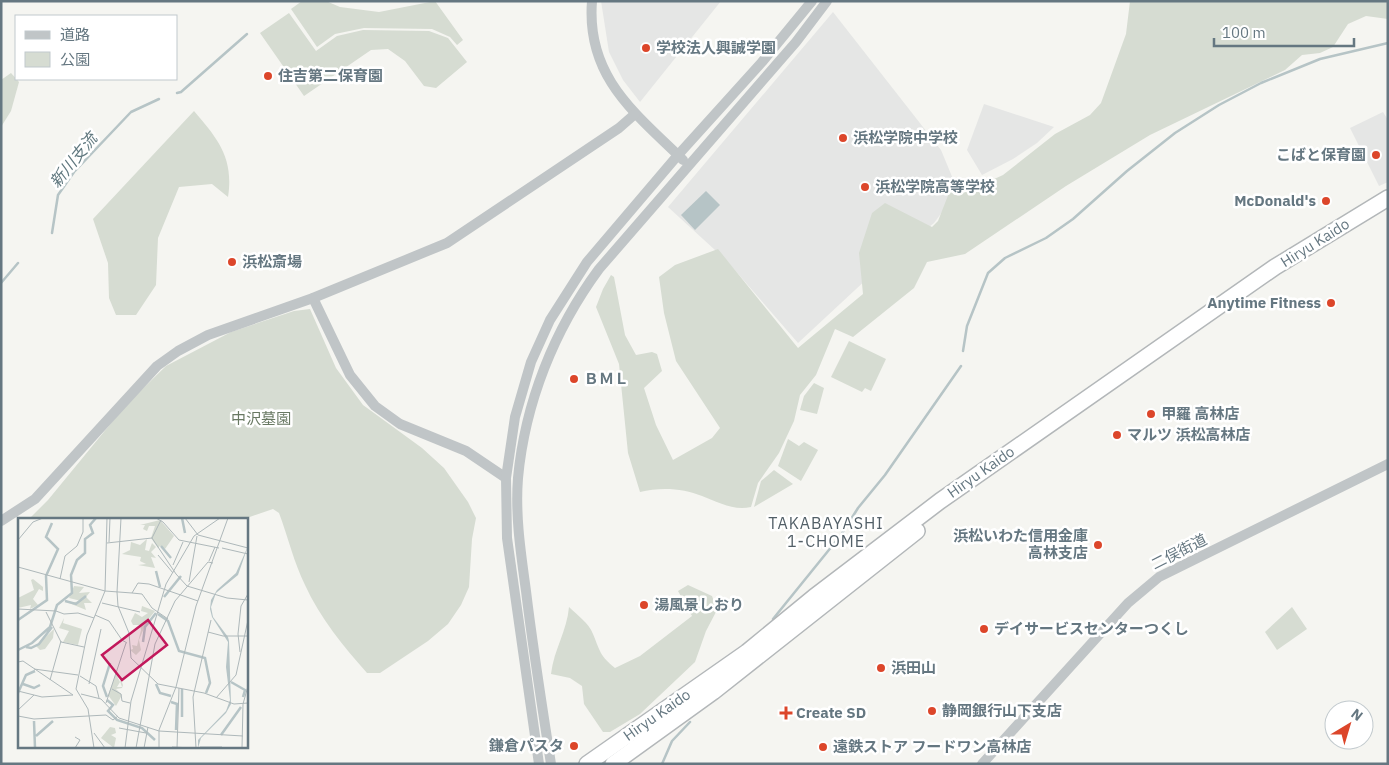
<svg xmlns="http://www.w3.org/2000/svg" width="1389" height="765" viewBox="0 0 1389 765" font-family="'IBM Plex Sans','Noto Sans JP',sans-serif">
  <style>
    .built { fill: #e5e6e5 }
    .green { fill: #d6dcd2 }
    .water { fill: #b6c4c6 }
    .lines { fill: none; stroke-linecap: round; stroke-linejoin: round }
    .stream { stroke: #b6c4c6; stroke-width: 2.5 }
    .highway-casing { stroke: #b3b7b9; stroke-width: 18 }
    .minor { stroke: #c0c5c7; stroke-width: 10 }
    .highway { stroke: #fff; stroke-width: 15 }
    .poi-dot { fill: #dc462a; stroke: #fff; stroke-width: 2 }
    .labels { text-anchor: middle; stroke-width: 5; stroke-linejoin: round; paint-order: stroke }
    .poi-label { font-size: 15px; font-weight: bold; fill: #657781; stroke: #fff; text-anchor: start }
    .street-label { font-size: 15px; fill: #657781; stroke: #fff }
    .park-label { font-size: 15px; fill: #697963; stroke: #fff }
    .water-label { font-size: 16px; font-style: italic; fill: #60787f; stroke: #fff }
    .neighbourhood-label { font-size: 16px; letter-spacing: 1px; fill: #525f67; stroke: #fff }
    .inset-river { fill: none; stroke: #b6c4c6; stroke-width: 2.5 }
    .inset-road { fill: none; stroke: #aeb8ba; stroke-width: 1 }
    .view { fill: #c2185b; fill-opacity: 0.15; stroke: #c2185b; stroke-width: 2.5 }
    .inset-edge { fill: none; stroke: #657781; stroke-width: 2.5 }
  </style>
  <rect width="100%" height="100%" fill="#f5f5f1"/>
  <g class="built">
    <polygon points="601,1 721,1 640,102 623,80 609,52"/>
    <polygon points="833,12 941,150 958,191 934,223 883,264 798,343 727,261 668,207"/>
    <polygon points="984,104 1054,127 1037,143 1013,159 982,175 967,150"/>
    <polygon points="1383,112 1388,120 1388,182 1379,186 1350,128"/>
  </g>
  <g class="green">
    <polygon points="302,1 326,1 340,7 379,12 435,1 463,40 457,45 450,37 432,29 364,28 335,34 317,47 291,9"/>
    <path d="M 1130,1 L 1388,1 L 1388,19 L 1366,16 L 1348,24 L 1333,47 L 1320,53 L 1302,55 L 1285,70 L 1150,135 L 1066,186 L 965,254 L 927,262 L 914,288 L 853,337 L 835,329 L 816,375 L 800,395 L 794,421 L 779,453 L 758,483 L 751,507 C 733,511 718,502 702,496 C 683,488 660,487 640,492 L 628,453 L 619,364 L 596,307 L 603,289 L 611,275 L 614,277 L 625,335 L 636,355 L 652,352 L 657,354 L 662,371 L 644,388 L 656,425 L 673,460 L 712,438 L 720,428 L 676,361 L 664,313 L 659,277 L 675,265 L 718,249 L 798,348 L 863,294 L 859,253 L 872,213 L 885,203 L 932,227 L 938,221 L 949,193 L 961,180 L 981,185 L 1003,175 L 1055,134 L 1090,115 L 1101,103 L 1126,34 Z"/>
    <polygon points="289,13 316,51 337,36 363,30 429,31 448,38 467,62 436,88 424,86 405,61 388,49 371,50 304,96 260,33"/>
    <polygon points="11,73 19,82 11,111 1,127 1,80"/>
    <path d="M 194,111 C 218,139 234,158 228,197 L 212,184 L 179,187 L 158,238 L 156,285 L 136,315 L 116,315 L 109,298 L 108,263 L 93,219 Z"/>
    <path d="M 310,309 L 336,368 L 363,405 L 422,448 L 444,468 L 468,502 L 476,518 L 472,539 L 469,587 L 461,605 L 448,624 L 428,641 L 380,673 L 367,673 C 344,647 320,618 305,585 C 294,563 288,537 279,513 L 273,509 L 244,519 L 29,519 L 48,500 L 126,405 L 166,366 L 231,332 L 294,311 Z"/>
    <polygon points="849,341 886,359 871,391 865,388 862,392 831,377"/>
    <polygon points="814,383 824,388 817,414 800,410 804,396"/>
    <polygon points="788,439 799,446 804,442 818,450 801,481 778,466"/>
    <polygon points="774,470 793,484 754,507 761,481"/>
    <path d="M 688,585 L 712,596 L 717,610 L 706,631 L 695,662 L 640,714 L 610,732 L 603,732 L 584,704 L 582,686 L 570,678 L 551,674 C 554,649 567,631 569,607 C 577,615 589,623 593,634 C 600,651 600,656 615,668 L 640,656 L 692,616 L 678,591 Z"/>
    <polygon points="1292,607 1307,629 1277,650 1265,632"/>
  </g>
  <polygon class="water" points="706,191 720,205 695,230 681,215"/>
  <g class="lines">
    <g class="stream">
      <polyline points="177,93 181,92 247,34"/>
      <polyline points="52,233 58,195 74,172 131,112 159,99"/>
      <polyline points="1,283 18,263"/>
      <polyline points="963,351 967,326 988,273 1005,258 1046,238 1073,219 1127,171 1175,133 1219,105 1261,83 1320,59 1388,43"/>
      <polyline points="773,619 841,535 858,508 885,475 961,366"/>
      <polyline points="662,764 672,741 690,722"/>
    </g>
    <g class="highway-casing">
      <g id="highway">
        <polyline points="587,764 747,652 814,597 940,501 1275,267 1388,198"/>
        <polyline points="613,764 713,692 917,531"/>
      </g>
    </g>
    <g class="minor">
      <path d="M 592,1 C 586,77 635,113 683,160"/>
      <polyline points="313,298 350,375 375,406 400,424 466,451 506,478"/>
      <polyline points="1,521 35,499 157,366 178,351 208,335 313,298 447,243 619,128 635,114"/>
      <polyline points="539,764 507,538 506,478 515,417 531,362 550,320 587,262 678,155 762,62 812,1"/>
      <path d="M 551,764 C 542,706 533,649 526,591 C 521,554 515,516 518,478 C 525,403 554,330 599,269 L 796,42 L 827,1"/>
      <polyline points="982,764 1128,603 1159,577 1388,464"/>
    </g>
    <use href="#highway" class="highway"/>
  </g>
  <g class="poi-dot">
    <circle cx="646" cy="48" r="5"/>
    <circle cx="268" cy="76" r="5"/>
    <circle cx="843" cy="138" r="5"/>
    <circle cx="1376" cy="155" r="5"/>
    <circle cx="865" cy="187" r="5"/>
    <circle cx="1326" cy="201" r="5"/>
    <circle cx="232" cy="262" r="5"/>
    <circle cx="1331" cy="303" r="5"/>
    <circle cx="574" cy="379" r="5"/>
    <circle cx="1151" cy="414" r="5"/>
    <circle cx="1117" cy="435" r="5"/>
    <circle cx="1098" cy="545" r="5"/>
    <circle cx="644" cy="605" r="5"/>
    <circle cx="984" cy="629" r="5"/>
    <circle cx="881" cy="668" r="5"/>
    <circle cx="932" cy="711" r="5"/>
    <path d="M783.5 705.5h5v5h5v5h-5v5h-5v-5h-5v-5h5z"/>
    <circle cx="574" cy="746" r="5"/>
    <circle cx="823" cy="747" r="5"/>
  </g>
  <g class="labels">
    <g class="poi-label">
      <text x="656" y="53">学校法人興誠学園</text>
      <text x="278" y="81">住吉第二保育園</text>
      <text x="853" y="143">浜松学院中学校</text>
      <text x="1366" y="160" text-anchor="end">こばと保育園</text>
      <text x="875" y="192">浜松学院高等学校</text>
      <text x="1316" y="206" text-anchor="end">McDonald's</text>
      <text x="242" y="267">浜松斎場</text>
      <text x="1321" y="308" text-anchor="end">Anytime Fitness</text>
      <text x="584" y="384">ＢＭＬ</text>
      <text x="1161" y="419">甲羅 高林店</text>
      <text x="1127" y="440">マルツ 浜松高林店</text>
      <text x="1088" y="541" text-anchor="end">浜松いわた信用金庫<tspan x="1088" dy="17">高林支店</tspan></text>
      <text x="654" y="610">湯風景しおり</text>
      <text x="994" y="634">デイサービスセンターつくし</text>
      <text x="891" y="673">浜田山</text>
      <text x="942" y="716">静岡銀行山下支店</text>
      <text x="796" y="718">Create SD</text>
      <text x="564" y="751" text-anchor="end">鎌倉パスタ</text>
      <text x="833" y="752">遠鉄ストア フードワン高林店</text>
    </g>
    <g class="street-label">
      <text transform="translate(1315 243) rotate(-32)" y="5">Hiryu Kaido</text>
      <text transform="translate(981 472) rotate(-35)" y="5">Hiryu Kaido</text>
      <text transform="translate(1179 552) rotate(-27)" y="5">二俣街道</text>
      <text transform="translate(657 715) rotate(-35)" y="5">Hiryu Kaido</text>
    </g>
    <g class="park-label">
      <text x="261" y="424">中沢墓園</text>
    </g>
    <g class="water-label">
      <text transform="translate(73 160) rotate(-51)" y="6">新川支流</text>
    </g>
    <g class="neighbourhood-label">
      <text x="826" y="529">TAKABAYASHI<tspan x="826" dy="18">1-CHOME</tspan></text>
    </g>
  </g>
  <g transform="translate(18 518)">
    <rect width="230" height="230" fill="#f5f5f1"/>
    <path d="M 142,2 L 156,18 L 147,31 L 142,28 L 140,30 L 133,20 L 137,8 L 131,8 L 129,13 L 125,11 L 127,7 L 122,7 ZM 129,21 L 127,32 L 131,33 L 134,25 L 138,29 L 133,34 L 138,40 L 133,39 L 137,50 L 120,47 L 128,46 L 122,43 L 123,39 L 104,36 L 112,32 L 113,24 L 122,27 ZM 15,61 L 25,69 L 25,73 L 21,71 L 15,81 L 20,87 L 12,91 L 13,87 L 0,90 L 0,80 L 16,72 L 13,62 ZM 56,68 L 66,69 L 61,75 L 72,74 L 68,79 L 74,85 L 66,85 L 68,92 L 51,85 L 63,83 L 51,80 ZM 124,88 L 137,93 L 129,103 L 121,122 L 123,132 L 118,137 L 112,132 L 115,131 L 114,127 L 119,128 L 123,112 L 122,107 L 115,107 L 113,103 L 117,95 L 124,99 L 130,95 L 123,93 ZM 46,100 L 45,105 L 64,111 L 60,127 L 45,124 L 51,113 L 41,110 ZM 36,111 L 35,120 L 27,131 L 22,132 L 18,128 ZM 98,156 L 102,164 L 99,169 L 104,169 L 102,163 L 103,162 L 105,167 L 104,170 L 98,171 L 104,177 L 98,188 L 90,177 ZM 92,209 L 97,210 L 98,215 L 93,217 L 98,220 L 96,230 L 83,220 Z" fill="#d6dcd2"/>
    <path d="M 230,28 L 220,57 L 198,75 L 193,89 L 195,99 L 210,119 L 211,123 L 213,186 L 208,195 L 183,220 L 180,230 L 180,222 L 208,193 L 212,182 L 208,149 L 210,124 L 194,99 L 192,91 L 193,82 L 199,72 L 218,55 Z" fill="#b6c4c6"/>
    <path class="inset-river" d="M 164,0 L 167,15M 143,28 L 153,40M 138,53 L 142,69M 146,79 L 163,58M 47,83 L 58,86 L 68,78M 140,96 L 150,103 L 161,133 L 187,140 L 192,165 L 188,175M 0,102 L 29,82 L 28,58 L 40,31 L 28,19 L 34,5M 125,124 L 127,109 L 138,95M 8,129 L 13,130 L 21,126 L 34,109M 0,132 L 14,125 L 32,109 L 39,87 L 54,75 L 53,57 L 59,42 L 67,35 L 67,21 L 75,15 L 72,7 L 78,0M 213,164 L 227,172 L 225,179M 5,166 L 16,170 L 22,167M 138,166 L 142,175 L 153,178M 0,175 L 8,157 L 17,153M 89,179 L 85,168 L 92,145M 89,182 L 95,187 L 90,193 L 99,202 L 124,210 L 137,222M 153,184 L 159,186 L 158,212M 164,199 L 164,171M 16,203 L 17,230M 203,217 L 223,189M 18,218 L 35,203"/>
    <path class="inset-road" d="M 103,0 L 99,74 L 100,88 L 111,115 L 113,140 L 140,166 L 186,175 L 216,186 L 230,185M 138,0 L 145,4 L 161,22 L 201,30M 167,0 L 180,17 L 230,30M 134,20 L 158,56 L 169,68 L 209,80 L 230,82M 134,20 L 143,2M 0,22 L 15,4 L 25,0M 91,24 L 92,0M 89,25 L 134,20M 204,30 L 230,36M 140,37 L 155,55M 191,43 L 197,29M 155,47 L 165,24M 0,49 L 87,73 L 114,75 L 120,65 L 131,66 L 180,83M 42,61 L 47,38 L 59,28 L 65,14 L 65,0M 171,64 L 179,18M 114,75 L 124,76 L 134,90 L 150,101M 84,85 L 122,94M 0,91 L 38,93 L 46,96 L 60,95 L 76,100M 28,94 L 43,124 L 66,129M 77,97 L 91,103 L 104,122 L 109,125M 190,114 L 205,118 L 230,118M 222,134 L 220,116 L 223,88 L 230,76M 0,144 L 5,143 L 55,177M 16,151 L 60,157M 62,158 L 78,168 L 81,180M 32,162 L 43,123M 71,166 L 83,111M 94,171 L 103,176 L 104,183 L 112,185M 0,173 L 24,179 L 55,177M 63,176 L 83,181 L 101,200 L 141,213 L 225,218M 198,180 L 218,157 L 230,102M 88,185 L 108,125M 0,192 L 16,177M 0,198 L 16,201 L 88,197 L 95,202 L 100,198M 101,210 L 128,215M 76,215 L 87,230M 57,219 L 62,222 L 57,230M 154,229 L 175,230M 182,229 L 204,229M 76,230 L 70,191 L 58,171 L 69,117 L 87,73 L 89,0M 107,230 L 113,183 L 148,66 L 176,18 L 202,0M 118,230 L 137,126 L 157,83 L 190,44 L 195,45M 126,230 L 130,209M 141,230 L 141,212 L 158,169 L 178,88 L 210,0M 159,230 L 161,170M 178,230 L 175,179 L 193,102M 224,230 L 225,186 L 230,168"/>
    <path class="view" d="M 130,102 L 149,127 L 104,162 L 84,137 Z"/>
    <rect width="230" height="230" class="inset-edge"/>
  </g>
  <rect width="1389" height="765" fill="none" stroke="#657781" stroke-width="5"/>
  <rect x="15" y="15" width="162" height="65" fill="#ffffff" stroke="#c1c9cd"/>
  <rect x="25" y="31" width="25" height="8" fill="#c0c5c7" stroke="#c1c9cd"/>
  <text x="60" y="40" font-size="15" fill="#657781">道路</text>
  <rect x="25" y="52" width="25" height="15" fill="#d6dcd2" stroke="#c1c9cd"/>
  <text x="60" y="65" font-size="15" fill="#657781">公園</text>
  <g transform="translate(1349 725) rotate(38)"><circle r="24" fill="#ffffff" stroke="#c1c9cd"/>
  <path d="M0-4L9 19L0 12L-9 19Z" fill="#dc462a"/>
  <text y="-8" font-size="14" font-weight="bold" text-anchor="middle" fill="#657781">N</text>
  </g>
  <path d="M1214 38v8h140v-8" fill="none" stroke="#657781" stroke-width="2.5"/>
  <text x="1222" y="38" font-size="15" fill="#657781" stroke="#ffffff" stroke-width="4" paint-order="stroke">100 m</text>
</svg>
